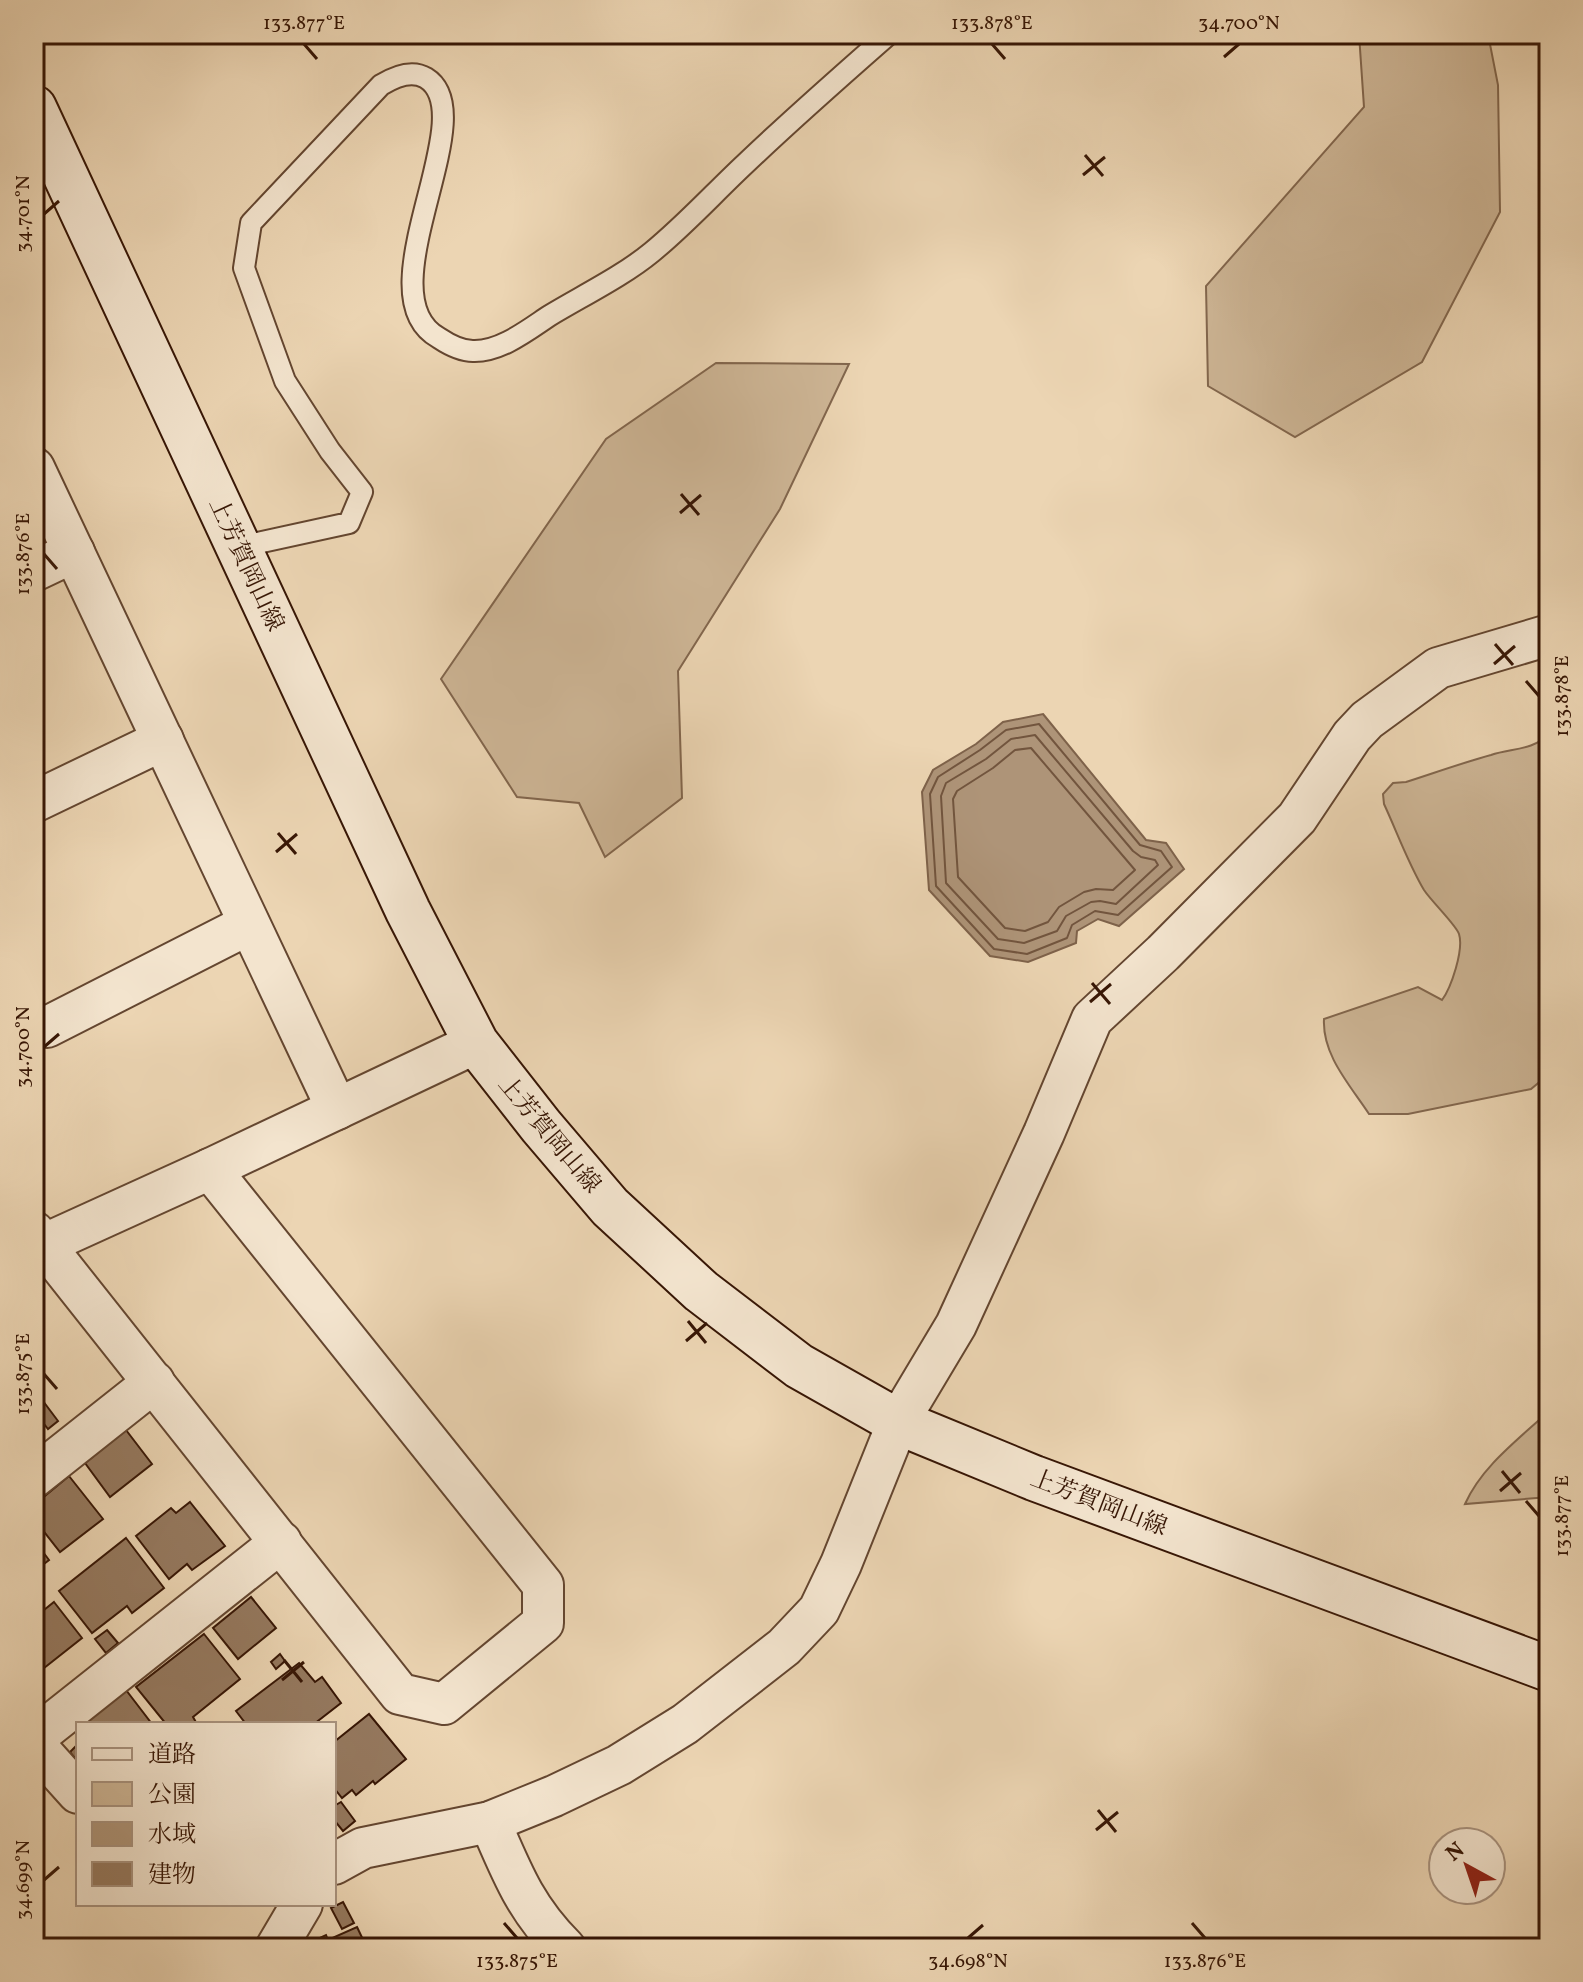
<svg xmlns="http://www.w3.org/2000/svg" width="1583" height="1982" viewBox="0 0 1583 1982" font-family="Vollkorn,'Noto Serif JP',serif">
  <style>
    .green { fill: #cdb595; stroke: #82664d; stroke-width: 2 }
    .water { fill: #ae9478; stroke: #7e624a; stroke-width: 2 }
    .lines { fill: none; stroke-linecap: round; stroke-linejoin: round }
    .shore { stroke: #72553e; stroke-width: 2 }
    .building { fill: #95795f; stroke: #371605; stroke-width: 2 }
    .service-casing { stroke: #644630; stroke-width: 24 }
    .minor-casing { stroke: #644630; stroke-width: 44 }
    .secondary-casing { stroke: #371605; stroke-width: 48 }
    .service { stroke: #f3e4ce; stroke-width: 20 }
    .minor { stroke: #f3e4ce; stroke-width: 40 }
    .secondary { stroke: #f3e4ce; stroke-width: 44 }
    .ticks { fill: none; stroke: #371605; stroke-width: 3 }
    .labels { text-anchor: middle; stroke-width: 7; stroke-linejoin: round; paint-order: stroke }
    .street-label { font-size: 24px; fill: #371605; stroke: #f3e4ce }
    .neatline { fill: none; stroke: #371605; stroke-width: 3 }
    .ticks-label { font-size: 20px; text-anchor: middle; fill: #371605 }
  </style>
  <rect width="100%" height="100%" fill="#ecd5b3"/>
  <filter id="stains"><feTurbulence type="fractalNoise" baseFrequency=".0025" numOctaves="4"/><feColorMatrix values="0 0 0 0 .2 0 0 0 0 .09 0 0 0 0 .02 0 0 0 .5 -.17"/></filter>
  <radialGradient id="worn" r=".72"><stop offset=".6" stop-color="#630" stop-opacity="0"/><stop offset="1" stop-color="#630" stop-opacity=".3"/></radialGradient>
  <g class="green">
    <polygon points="1359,34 1488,34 1498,85 1500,212 1422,362 1295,437 1208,386 1206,286 1364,107"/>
    <polygon points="716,363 849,364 780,509 678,671 682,798 605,857 579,803 517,797 441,679 606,439"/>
    <path d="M 1549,734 L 1549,1074 L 1531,1089 L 1408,1114 L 1369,1114 C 1350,1085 1322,1055 1324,1019 L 1418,987 L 1442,1000 C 1451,988 1464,950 1459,934 C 1456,925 1432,902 1424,890 C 1408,863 1397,832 1384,804 L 1383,794 L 1393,783 L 1406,782 C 1434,773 1462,763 1491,755 C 1512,748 1532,751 1549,734 Z"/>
    <path d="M 1549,1411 L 1549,1497 L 1465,1504 C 1482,1466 1519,1439 1549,1411 Z"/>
  </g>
  <polygon class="water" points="1043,714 1146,840 1166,843 1184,869 1119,926 1098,919 1077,931 1076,943 1028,962 990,956 929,890 922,792 933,770 976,744 1003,722"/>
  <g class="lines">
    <g class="shore">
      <polygon points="1039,724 1140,845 1161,851 1172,867 1118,915 1095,911 1072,925 1067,938 1027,954 994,949 936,886 930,794 938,777 980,750 1006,730"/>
      <polygon points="1035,735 1133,851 1141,857 1155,860 1158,865 1116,904 1100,901 1091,902 1066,916 1057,931 1024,943 998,939 946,883 941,796 946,783 986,759 1011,739"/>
      <polygon points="1031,748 1135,870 1113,890 1096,889 1084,892 1059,907 1048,922 1025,931 1005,928 958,877 953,799 957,791 993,768 1015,750"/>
    </g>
  </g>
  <g class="building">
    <polygon points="43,1401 58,1421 48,1429 34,1411 34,1409"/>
    <polygon points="126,1430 152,1464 110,1497 85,1463"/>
    <polygon points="69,1476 103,1519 60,1552 34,1519 34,1505"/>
    <polygon points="190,1502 225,1546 192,1570 187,1564 169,1579 136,1536 171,1508 176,1513"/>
    <polygon points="126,1538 164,1588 132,1613 127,1606 92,1633 59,1591"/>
    <polygon points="34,1540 49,1560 35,1571 34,1570"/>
    <polygon points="251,1597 276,1628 238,1659 213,1628"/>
    <polygon points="54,1602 82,1638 34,1676 34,1618"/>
    <polygon points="107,1630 118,1643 106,1653 95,1639"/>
    <polygon points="204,1634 240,1679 193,1717 197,1724 166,1724 136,1687"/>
    <polygon points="280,1654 285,1661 276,1669 271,1662"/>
    <polygon points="299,1663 315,1682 322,1677 341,1703 314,1724 246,1724 236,1711"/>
    <polygon points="34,1690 45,1703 34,1712"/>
    <polygon points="126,1690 152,1724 83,1724"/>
    <polygon points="369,1714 406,1759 375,1784 373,1781 356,1795 352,1790 342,1798 334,1788 334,1742"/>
    <polygon points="77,1745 78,1746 78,1762 70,1752"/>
    <polygon points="341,1802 355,1821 343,1831 334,1820 334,1806"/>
    <polygon points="343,1902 354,1923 342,1929 331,1908"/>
    <polygon points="357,1927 367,1948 314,1948 311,1942 326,1935 328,1940"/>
  </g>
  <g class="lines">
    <g class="service-casing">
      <path id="service" d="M 239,547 L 349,523 L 362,492 L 330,451 L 285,381 L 244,268 L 251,223 L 381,85 C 394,77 411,69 426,78 C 486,115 361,295 439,338 C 448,344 461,351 473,351 C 500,352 528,330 549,316 C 582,296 623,276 652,252 C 685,225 714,193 745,164 C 792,119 840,77 889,34"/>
    </g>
    <g class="minor-casing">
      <g id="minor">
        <polyline points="34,468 337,1109"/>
        <polyline points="34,571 74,552"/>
        <polyline points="34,802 163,740"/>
        <polyline points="34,1023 47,1027 249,924"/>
        <polyline points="34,1232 400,1694 444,1704 543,1623 543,1585 210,1169"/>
        <polyline points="34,1249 210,1169 476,1043"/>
        <polyline points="34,1477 154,1382"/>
        <polyline points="34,1738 281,1542"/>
        <polyline points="34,1744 78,1793"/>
        <path d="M 490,1822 C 512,1873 525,1908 565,1948"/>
        <polyline points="334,1864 363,1848 490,1822 554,1796 619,1765 685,1724 784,1647 819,1610 841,1564 898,1422 956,1325 1044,1133 1092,1019 1163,953 1297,818 1352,736 1367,720 1438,668 1549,635"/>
        <polyline points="276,1948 302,1904"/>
      </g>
    </g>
    <g class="secondary-casing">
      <polyline id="secondary" points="34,108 408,911 476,1043 541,1126 610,1207 701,1291 799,1366 898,1422 1034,1478 1549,1669"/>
    </g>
    <use href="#service" class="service"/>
    <use href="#minor" class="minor"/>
    <use href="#secondary" class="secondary"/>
  </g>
  <path class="ticks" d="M 304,44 L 317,59M 992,44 L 1005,59M 1224,57 L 1239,44M 1085,155 L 1103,176M 1083,175 L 1105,157M 44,214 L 59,201M 681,494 L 699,515M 680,513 L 701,495M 44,554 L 57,569M 1495,644 L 1513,665M 1494,664 L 1515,646M 1526,681 L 1539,696M 278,833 L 296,854M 276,852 L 297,834M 1092,983 L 1110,1004M 1090,1002 L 1111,984M 44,1047 L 59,1034M 688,1321 L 706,1343M 686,1341 L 707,1323M 44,1374 L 57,1389M 1502,1471 L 1520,1493M 1500,1491 L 1521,1473M 1526,1501 L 1539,1516M 284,1660 L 302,1682M 282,1680 L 304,1662M 1098,1810 L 1116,1832M 1096,1830 L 1118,1812M 44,1880 L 59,1867M 504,1923 L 517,1938M 1192,1923 L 1205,1938M 968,1938 L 983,1925"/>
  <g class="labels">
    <g class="street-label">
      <text transform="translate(247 564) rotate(65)" y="8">上芳賀岡山線</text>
      <text transform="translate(550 1134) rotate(50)" y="8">上芳賀岡山線</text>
      <text transform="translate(1099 1502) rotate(21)" y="8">上芳賀岡山線</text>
    </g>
  </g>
  <rect width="1583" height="1982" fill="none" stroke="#ecd5b3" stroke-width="88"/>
  <rect x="76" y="1722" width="260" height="184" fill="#f3e4ce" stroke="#a8927e" stroke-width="2"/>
  <rect x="92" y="1748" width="40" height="12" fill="#f3e4ce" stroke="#a8927e" stroke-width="2"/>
  <text x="148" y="1762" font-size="24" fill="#371605">道路</text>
  <rect x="92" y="1782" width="40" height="24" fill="#cdb595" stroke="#a8927e" stroke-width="2"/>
  <text x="148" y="1802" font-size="24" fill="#371605">公園</text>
  <rect x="92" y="1822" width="40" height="24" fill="#ae9478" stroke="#a8927e" stroke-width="2"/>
  <text x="148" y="1842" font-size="24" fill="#371605">水域</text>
  <rect x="92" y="1862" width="40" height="24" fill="#95795f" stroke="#a8927e" stroke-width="2"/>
  <text x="148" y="1882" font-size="24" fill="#371605">建物</text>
  <g transform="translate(1467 1866) rotate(320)"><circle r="38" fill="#f3e4ce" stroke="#a8927e" stroke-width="2"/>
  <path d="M0-6L14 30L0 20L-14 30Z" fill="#8f2418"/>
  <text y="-12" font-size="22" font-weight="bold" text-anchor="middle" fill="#371605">N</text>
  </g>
  <rect x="44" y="44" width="1495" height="1894" class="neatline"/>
  <g class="ticks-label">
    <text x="304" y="29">133.877°E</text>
    <text x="992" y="29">133.878°E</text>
    <text x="1239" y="29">34.700°N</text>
    <text transform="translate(22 214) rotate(-90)" y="7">34.701°N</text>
    <text transform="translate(22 554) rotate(-90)" y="7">133.876°E</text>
    <text transform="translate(1561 696) rotate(-90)" y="7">133.878°E</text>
    <text transform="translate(22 1047) rotate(-90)" y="7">34.700°N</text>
    <text transform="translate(22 1374) rotate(-90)" y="7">133.875°E</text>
    <text transform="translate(1561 1516) rotate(-90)" y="7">133.877°E</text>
    <text transform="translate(22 1880) rotate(-90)" y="7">34.699°N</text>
    <text x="517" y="1967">133.875°E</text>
    <text x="968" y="1967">34.698°N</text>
    <text x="1205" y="1967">133.876°E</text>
  </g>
  <rect width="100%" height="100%" filter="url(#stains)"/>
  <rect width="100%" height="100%" fill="url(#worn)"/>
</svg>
